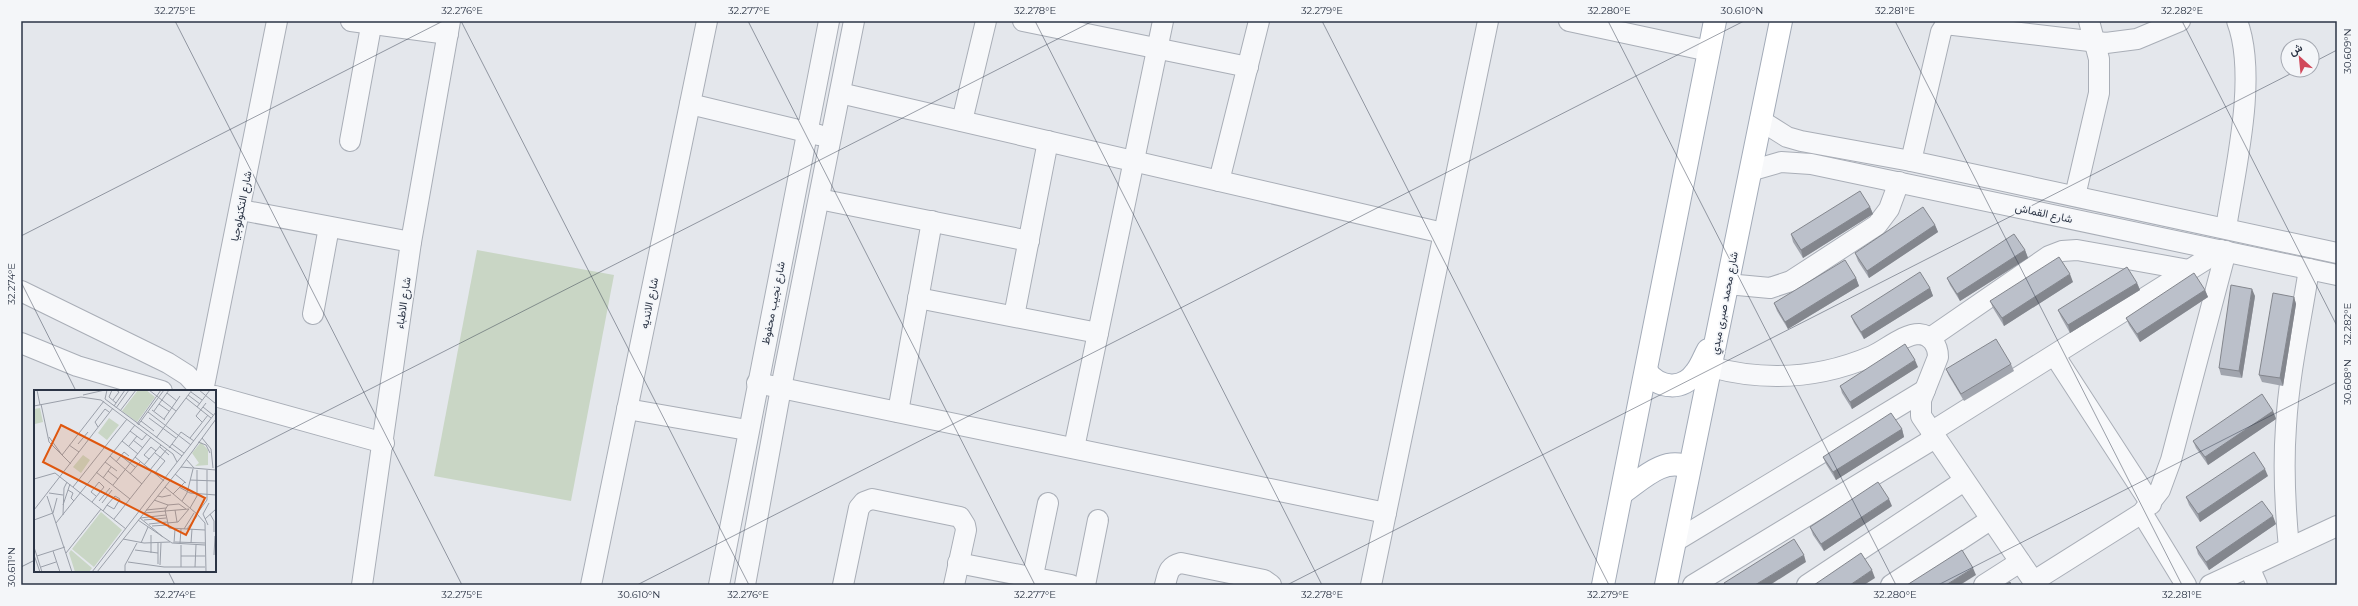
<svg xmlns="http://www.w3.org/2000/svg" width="2358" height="606" viewBox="0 0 2358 606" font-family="Montserrat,Vazirmatn,sans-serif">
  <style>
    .green { fill: #c9d6c5 }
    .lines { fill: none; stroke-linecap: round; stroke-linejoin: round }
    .minor-casing { stroke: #a9aeb7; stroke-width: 22 }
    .primary-casing { stroke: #a3abb8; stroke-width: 24 }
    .minor { stroke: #f7f8fa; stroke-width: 20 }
    .primary { stroke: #fff; stroke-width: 22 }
    .wall { fill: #a1a5ae }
    .shaded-wall { fill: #83868d }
    .building { fill: #bbc0ca; stroke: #83868d }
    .ticks { fill: none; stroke: #2b3445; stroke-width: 1; stroke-opacity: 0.45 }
    .labels { text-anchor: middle; stroke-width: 3.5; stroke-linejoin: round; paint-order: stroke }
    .street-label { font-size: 11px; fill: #2b3445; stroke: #f4f6f9 }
    .inset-road { fill: none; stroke: #9a9fa9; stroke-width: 1 }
    .view { fill: #df570f; fill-opacity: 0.15; stroke: #df570f; stroke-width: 2 }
    .inset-edge { fill: none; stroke: #2b3445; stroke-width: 2 }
    .neatline { fill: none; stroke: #2b3445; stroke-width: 1.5 }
    .ticks-label { font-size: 10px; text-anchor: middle; fill: #2b3445 }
  </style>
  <rect width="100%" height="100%" fill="#e4e7ec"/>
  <polygon class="green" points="477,250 614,275 571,501 434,476"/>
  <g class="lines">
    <g class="minor-casing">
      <g id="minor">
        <polyline points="351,21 448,34"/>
        <polyline points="1023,21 1248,67"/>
        <polyline points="1569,21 1709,51"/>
        <polyline points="1945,24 2106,43 2137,39 2180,21"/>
        <polyline points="840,93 1443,233"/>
        <polyline points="690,104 819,135"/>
        <polyline points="1760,120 1787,137 1801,141 1911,161 2337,253"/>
        <polyline points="962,121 986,21"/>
        <polyline points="350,141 372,21"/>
        <polyline points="1911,161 1941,32 1948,21"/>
        <polyline points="1750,171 1781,162 1811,164 2337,275"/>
        <polyline points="1219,181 1259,21"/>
        <polyline points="2075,196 2099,93 2099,59 2089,21"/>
        <polyline points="819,199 1029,241"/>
        <polyline points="241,210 411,242"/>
        <path d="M 2226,228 C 2235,170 2258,76 2237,21"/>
        <polyline points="1727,284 1770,288 1791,281 1877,225 1889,209 1899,182"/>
        <polyline points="21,291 168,363 187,375 202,391"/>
        <polyline points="918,298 1098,333"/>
        <polyline points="313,314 329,227"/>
        <polyline points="1014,316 1048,141"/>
        <polyline points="1930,338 2049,256 2062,251 2077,250 2189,270"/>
        <polyline points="21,343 77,366 162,391"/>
        <polyline points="2055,356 2151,504"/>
        <path d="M 1711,367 C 1766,382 1818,379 1872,356 C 1886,350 1903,334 1919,334 C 1931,335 1938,345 1938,357 L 1921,400 L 1921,416 L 2036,585"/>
        <polyline points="757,383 1386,513"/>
        <polyline points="203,391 277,21"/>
        <polyline points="215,396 384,443"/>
        <polyline points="627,409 747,430"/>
        <polyline points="898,412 932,221"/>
        <polyline points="1931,432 2221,250"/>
        <polyline points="1074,448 1163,21"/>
        <polyline points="2142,513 2186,585"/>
        <polyline points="1674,542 1925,390"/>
        <path d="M 2289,548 C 2285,507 2283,467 2286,426 C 2289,373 2301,321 2309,269"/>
        <polyline points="958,563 1071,585"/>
        <polyline points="2249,567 2257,585"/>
        <polyline points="2034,581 2142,513 2160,490 2171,460 2226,251"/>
        <polyline points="362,585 411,242 450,21"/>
        <polyline points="591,585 707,21"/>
        <polyline points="719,585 829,21"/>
        <polyline points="745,585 781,388 854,21"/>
        <polyline points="843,585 859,508 864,502 872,499 960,517 965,525 966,530 954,585"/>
        <polyline points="1031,585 1048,503"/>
        <polyline points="1085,585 1098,520"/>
        <path d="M 1165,585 C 1168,574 1168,566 1181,563 L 1264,580 L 1271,585"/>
        <polyline points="1371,585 1488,21"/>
        <polyline points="1693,585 1935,438"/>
        <polyline points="1807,585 1964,481"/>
        <polyline points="1891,585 1990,520"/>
        <polyline points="1984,585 2020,562"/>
        <polyline points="2210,585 2337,526"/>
      </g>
    </g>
    <g class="primary-casing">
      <g id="primary">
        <path d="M 1646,371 C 1659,389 1683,391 1696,372 C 1701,366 1704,357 1708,350"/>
        <path d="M 1622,493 C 1641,480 1665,455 1689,468"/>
        <polyline points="1603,585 1715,21"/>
        <polyline points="1666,585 1781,21"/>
      </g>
    </g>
    <use href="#minor" class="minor"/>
    <use href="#primary" class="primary"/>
  </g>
  <g class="wall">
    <polygon points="1870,207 1873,214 1803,258 1793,242 1791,234"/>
    <polygon points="1935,225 1938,232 1869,278 1858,261 1855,253"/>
    <polygon points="2025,250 2028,258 1960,301 1950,285 1947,278"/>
    <polygon points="1856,278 1859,286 1788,329 1777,311 1774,303"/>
    <polygon points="2073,282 2004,326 1993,308 1990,301"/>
    <polygon points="2137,283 2140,290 2070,333 2061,317 2058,310"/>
    <polygon points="1930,288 1933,296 1864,339 1854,323 1851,316"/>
    <polygon points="2205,290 2208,297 2140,342 2129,325 2126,318"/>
    <polygon points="2255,296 2242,378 2221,375 2219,368"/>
    <polygon points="2294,297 2296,304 2283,386 2262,382 2259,375"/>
    <polygon points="2011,364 2014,371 1964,401 1949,376 1946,369"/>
    <polygon points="1918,367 1852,409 1842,393 1840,386"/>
    <polygon points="2273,411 2276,419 2208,465 2196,448 2193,441"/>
    <polygon points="1902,429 1904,437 1836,480 1826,464 1823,457"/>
    <polygon points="2268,476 2200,522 2189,505 2186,497"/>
    <polygon points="1892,506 1824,551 1813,535 1810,527"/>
    <polygon points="2276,524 2209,570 2198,554 2196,547"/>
  </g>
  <g class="shaded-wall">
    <polygon points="1870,207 1873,214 1803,258 1801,250"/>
    <polygon points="1935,225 1938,232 1869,278 1867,271"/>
    <polygon points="2025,250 2028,258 1960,301 1957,294"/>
    <polygon points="2070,274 2073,282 2004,326 2002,318"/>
    <polygon points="1856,278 1859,286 1788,329 1785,322"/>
    <polygon points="2137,283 2140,290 2070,333 2068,325"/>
    <polygon points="1930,288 1933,296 1864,339 1861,332"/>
    <polygon points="2252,289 2255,296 2242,378 2239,371"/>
    <polygon points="2205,290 2208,297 2140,342 2137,334"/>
    <polygon points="2294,297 2296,304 2283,386 2280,378"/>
    <polygon points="1915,360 1918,367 1852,409 1850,402"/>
    <polygon points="2273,411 2276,419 2208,465 2205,457"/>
    <polygon points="1902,429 1904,437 1836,480 1833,472"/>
    <polygon points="2265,469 2268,476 2200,522 2198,514"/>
    <polygon points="1889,499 1892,506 1824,551 1821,544"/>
    <polygon points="2273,516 2276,524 2209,570 2206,562"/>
    <polygon points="1804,555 1806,562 1770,585 1755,585"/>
    <polygon points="1973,568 1976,575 1960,585 1946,585"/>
    <polygon points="1872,570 1875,578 1864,585 1850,585"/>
  </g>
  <g class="building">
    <polygon points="1860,191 1870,207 1801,250 1791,234"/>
    <polygon points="1923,207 1935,225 1867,271 1855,253"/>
    <polygon points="2014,234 2025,250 1957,294 1947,278"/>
    <polygon points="2059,257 2070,274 2002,318 1990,301"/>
    <polygon points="1845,260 1856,278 1785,322 1774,303"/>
    <polygon points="2127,267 2137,283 2068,325 2058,310"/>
    <polygon points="1920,272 1930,288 1861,332 1851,316"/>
    <polygon points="2194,273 2205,290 2137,334 2126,318"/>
    <polygon points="2231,285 2252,289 2239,371 2219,368"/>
    <polygon points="2273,293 2294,297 2280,378 2259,375"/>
    <polygon points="1996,339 2011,364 1961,394 1946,369"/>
    <polygon points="1905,344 1915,360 1850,402 1840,386"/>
    <polygon points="2262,394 2273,411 2205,457 2193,441"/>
    <polygon points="1891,413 1902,429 1833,472 1823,457"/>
    <polygon points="2254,452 2265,469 2198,514 2186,497"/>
    <polygon points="1878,482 1889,499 1821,544 1810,527"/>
    <polygon points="2262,501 2273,516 2206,562 2196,547"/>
    <polygon points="1794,539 1804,555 1755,585 1725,585 1724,583"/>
    <polygon points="1962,550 1973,568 1946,585 1907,585"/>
    <polygon points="1861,553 1872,570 1850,585 1814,585"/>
    <polygon points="2010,582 2011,585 2005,585"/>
  </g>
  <path class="ticks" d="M 175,21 L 462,585M 461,21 L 749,585M 748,21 L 1035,585M 1035,21 L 1322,585M 1322,21 L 1609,585M 1608,21 L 1896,585M 1895,21 L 2182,585M 2182,21 L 2337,326M 2312,63 L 2337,50M 21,236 L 443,21M 21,282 L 76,391M 215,468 L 1093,21M 21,567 L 35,560M 168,571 L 175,585M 637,585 L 1744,21M 1287,585 L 2298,70M 1938,585 L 2337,382"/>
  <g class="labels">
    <g class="street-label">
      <text transform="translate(241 206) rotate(-79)" y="4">شارع التكنولوجيا</text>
      <text transform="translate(2044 213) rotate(12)" y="4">شارع القماش</text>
      <text transform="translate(403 303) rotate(-82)" y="4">شارع الاطباء</text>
      <text transform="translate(649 303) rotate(-78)" y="4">شارع الانديه</text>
      <text transform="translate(773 303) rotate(-79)" y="4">شارع نجيب محفوظ</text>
      <text transform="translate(1724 303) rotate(-79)" y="4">شارع محمد صبرى مبدي</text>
    </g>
  </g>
  <g transform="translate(34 390)">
    <rect width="182" height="182" fill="#e4e7ec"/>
    <path d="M 104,0 L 112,0 L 121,7 L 103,32 L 88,21 ZM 6,18 L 9,32 L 1,34 L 0,19 ZM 75,28 L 85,35 L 73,50 L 64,43 ZM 167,52 L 174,60 L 174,75 L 161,76 L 165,73 L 158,63 ZM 49,65 L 56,70 L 47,83 L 39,77 ZM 67,122 L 88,140 L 60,177 L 38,159 ZM 37,160 L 58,178 L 55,182 L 41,182 L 35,163 Z" fill="#c9d6c5"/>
    <path class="inset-road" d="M 3,0 L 6,15M 73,0 L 71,9 L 148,66M 78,0 L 75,7 L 82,13M 115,0 L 142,21M 165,0 L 182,14M 157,2 L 168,10M 133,3 L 143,11M 49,5 L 71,0M 154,5 L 166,14M 152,8 L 177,28M 79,10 L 85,2 L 82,0M 7,14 L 15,52 L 37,74M 125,14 L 135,21M 0,16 L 47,7 L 67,10 L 139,64 L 143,72M 80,16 L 91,0M 163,17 L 176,0M 169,17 L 179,25M 82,18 L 95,0M 118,20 L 131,30M 86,21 L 102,0M 120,21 L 135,0M 114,22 L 157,55M 115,28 L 142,48M 130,29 L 146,6M 107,31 L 120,41M 168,32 L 162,26 L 172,13M 103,34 L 127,0M 104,35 L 130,0M 64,37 L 61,32 L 71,19 L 75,22M 96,41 L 108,50 L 113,44M 15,47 L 28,65M 122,48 L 158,0M 156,48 L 174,25M 168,48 L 177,59 L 179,78M 99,50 L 109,58M 88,51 L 104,64M 164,52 L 172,55 L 176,63M 44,54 L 54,42M 138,54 L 150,63M 35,55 L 45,62M 95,56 L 103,46M 126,57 L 135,65M 135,58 L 147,42 L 160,51M 121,63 L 131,71 L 121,83M 28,65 L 70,11M 76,66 L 108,94M 87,66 L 101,77M 101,67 L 130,91M 115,69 L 110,65 L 117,57 L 122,61M 152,69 L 160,78M 71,72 L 83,81M 82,72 L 90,62 L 95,66M 110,75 L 127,55M 147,77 L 182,80M 116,80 L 133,59M 74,81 L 84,89M 62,82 L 96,109M 21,83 L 92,139M 96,84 L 106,72M 141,84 L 152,93M 69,88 L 77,77M 0,89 L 21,83M 156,90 L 182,91M 79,95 L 117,47M 39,97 L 93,29M 131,97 L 163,124 L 171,133 L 172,182M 145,97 L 156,103 L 182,105M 34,100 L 39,103 L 37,108 L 40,111M 15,103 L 29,105M 139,104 L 151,92M 13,106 L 38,182M 124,106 L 128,107 L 137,105M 120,110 L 134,115 L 131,120 L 135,138 L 171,140M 65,111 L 76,98M 148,111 L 153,103 L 159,79M 58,112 L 70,97 L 65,92 L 57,102 L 62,106M 68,113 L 78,100M 29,115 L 36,94M 134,115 L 145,114 L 152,119M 156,118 L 163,106 L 163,80M 0,120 L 79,18M 112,120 L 132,118M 141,120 L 143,132M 69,121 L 73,115 L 81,106 L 86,109 L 80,119 L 73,115M 131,121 L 155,119M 110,123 L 132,121M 176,124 L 180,131 L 180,142M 29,125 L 30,98 L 33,92M 162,125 L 173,110 L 173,80M 106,128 L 129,147M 106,128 L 132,125M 80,129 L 118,81M 171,129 L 182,119M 0,130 L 19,123 L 23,108M 104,130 L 138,153 L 171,155M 110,130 L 132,128M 22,133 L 101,35M 133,133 L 144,132 L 155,119M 115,134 L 133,132M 174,135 L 169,124 L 175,113M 118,136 L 133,135M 150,139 L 160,123M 153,139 L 163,126M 89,149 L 110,153 L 136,152M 141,152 L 171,153M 107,153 L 114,137M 140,153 L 141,139M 146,153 L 147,139M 157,153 L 158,139M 0,157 L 8,182M 101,160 L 124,163M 19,161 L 26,182M 32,163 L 67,119M 117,163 L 117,145M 0,165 L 6,182M 180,165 L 181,146M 3,166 L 31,157M 147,166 L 171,166M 94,172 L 130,177 L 171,177M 124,174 L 124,153M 126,175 L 127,153M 7,177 L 22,172M 147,177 L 147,155M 161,177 L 162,155M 58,182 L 182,22M 63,182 L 147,77 L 182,29M 91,182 L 91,175 L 103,153"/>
    <path class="view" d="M 27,35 L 171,108 L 152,145 L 9,72 Z"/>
    <rect width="182" height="182" class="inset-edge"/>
  </g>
  <rect width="2358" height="606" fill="none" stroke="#f4f6f9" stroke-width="44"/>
  <g transform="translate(2300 58) rotate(333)"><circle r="19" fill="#f4f6f9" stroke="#a4a8b1"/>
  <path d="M0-3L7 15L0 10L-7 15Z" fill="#d1495b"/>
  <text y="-6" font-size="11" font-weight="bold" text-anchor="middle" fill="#2b3445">ش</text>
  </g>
  <rect x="22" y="22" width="2314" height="562" class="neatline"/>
  <g class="ticks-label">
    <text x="175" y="14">32.275°E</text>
    <text x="462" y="14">32.276°E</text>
    <text x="749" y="14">32.277°E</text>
    <text x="1035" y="14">32.278°E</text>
    <text x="1322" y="14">32.279°E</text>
    <text x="1609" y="14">32.280°E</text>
    <text x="1742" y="14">30.610°N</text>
    <text x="1895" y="14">32.281°E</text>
    <text x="2182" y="14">32.282°E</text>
    <text transform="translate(2347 51) rotate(-90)" y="4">30.609°N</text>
    <text transform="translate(11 284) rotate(-90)" y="4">32.274°E</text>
    <text transform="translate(2347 324) rotate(-90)" y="4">32.282°E</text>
    <text transform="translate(2347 382) rotate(-90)" y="4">30.608°N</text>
    <text transform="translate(11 567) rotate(-90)" y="4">30.611°N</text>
    <text x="175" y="598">32.274°E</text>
    <text x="462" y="598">32.275°E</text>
    <text x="639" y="598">30.610°N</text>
    <text x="748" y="598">32.276°E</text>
    <text x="1035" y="598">32.277°E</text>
    <text x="1322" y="598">32.278°E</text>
    <text x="1608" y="598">32.279°E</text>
    <text x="1895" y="598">32.280°E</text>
    <text x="2182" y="598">32.281°E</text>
  </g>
</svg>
